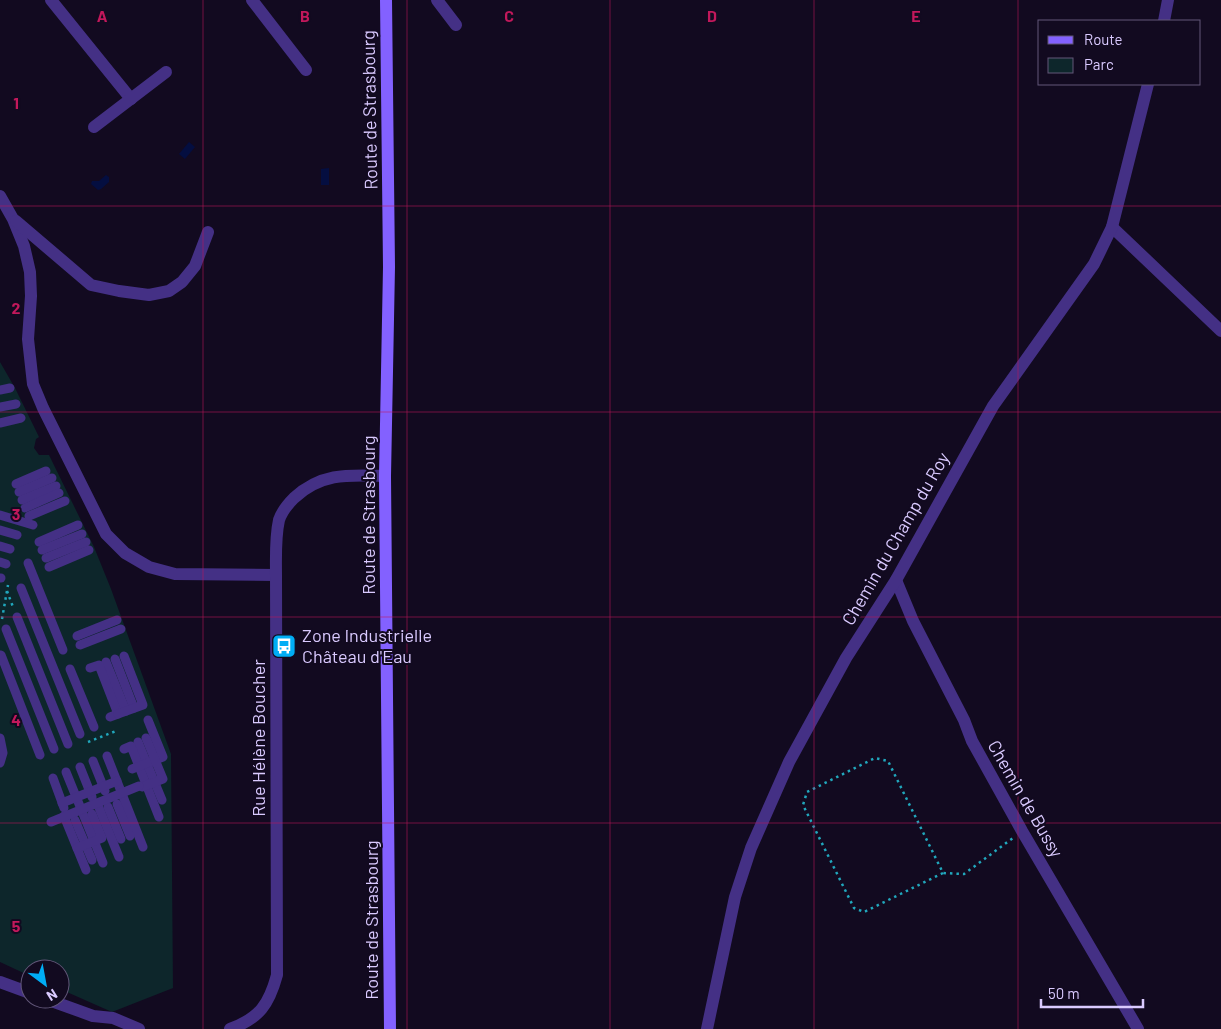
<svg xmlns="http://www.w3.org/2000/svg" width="1221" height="1029" viewBox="0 0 1221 1029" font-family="Barlow,sans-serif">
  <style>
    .green { fill: #0d262b }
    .water { fill: #040e40 }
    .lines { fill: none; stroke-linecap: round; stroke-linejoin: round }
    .path { stroke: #21a7bc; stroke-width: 2.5; stroke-dasharray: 2.5 4; stroke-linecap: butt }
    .service { stroke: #443085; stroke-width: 9 }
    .minor { stroke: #443085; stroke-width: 12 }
    .secondary { stroke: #8361ff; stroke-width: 12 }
    .grid { fill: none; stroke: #c2185b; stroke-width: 1; stroke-opacity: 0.55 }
    .labels { text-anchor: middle; stroke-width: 4; stroke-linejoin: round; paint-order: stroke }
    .street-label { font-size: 18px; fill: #dacaff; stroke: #120a20 }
    .poi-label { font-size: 18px; fill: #dacaff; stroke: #120a20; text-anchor: start }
    .grid-label { font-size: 16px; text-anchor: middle; font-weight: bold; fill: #c2185b; stroke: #120a20; stroke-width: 4; stroke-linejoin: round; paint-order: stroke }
  </style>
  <rect width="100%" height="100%" fill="#120a20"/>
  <polygon class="green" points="0,362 15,388 39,437 36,439 34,448 39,455 49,455 94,547 111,589 171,754 173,988 112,1012 60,989 60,969 30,969 30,976 0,962"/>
  <g class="water">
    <polygon points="189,142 195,147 185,159 179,154"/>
    <polygon points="329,168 329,185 321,185 321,169"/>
    <polygon points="106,175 109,177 109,182 101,189 98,190 91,184 92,181 99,181"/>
  </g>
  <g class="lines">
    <g class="path">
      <polyline points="7,591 13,607"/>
      <polyline points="2,619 8,585"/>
      <polyline points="88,742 116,731"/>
      <polyline points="943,873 864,912 854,908 803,805 807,792 875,758 888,761 943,873 964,874 1013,838"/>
    </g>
    <g class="service">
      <polyline points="0,390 10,388"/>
      <polyline points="0,407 16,404"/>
      <polyline points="0,423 21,418"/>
      <polyline points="16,484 46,471"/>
      <polyline points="19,492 52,478"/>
      <polyline points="22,500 56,486"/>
      <polyline points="25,508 59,493"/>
      <polyline points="0,515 33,525"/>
      <polyline points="29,516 65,501"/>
      <polyline points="0,530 17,535"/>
      <polyline points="39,542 78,525"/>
      <polyline points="0,546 10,549"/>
      <polyline points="42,550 82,534"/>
      <polyline points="46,558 86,542"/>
      <polyline points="0,562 6,564"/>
      <polyline points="28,563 63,650"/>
      <polyline points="49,567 89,550"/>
      <polyline points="0,578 1,578"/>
      <polyline points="21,588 80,734"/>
      <polyline points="17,617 68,744"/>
      <polyline points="6,629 54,749"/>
      <polyline points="77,636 117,620"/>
      <polyline points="80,645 121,629"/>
      <polyline points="1,655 40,755"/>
      <polyline points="115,659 134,708"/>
      <polyline points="106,662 126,711"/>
      <polyline points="90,668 99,665 118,714 110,717"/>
      <polyline points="70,669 94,727"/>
      <polyline points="118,714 143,705 124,656"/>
      <polyline points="0,738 3,753 0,763"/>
      <polyline points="138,742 162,800"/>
      <polyline points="124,749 131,746 159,817"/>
      <polyline points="107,756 143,847"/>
      <polyline points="93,761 105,791"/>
      <polyline points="80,767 92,797"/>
      <polyline points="132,769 163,757 148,720"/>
      <polyline points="66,772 103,863"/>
      <polyline points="53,778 64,808"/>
      <polyline points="142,787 163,779 146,738"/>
      <polyline points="62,803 117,781"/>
      <polyline points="97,803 119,857"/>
      <polyline points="117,804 130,836"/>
      <polyline points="108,807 121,839"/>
      <polyline points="64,816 86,870"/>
      <polyline points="75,820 92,860"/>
      <polyline points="51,822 139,786"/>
      <polyline points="77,848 102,838 92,814"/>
    </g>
    <g class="minor">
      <polyline points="51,0 131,99"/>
      <polyline points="252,0 306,70"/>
      <polyline points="437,0 456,25"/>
      <polyline points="1164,21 1168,0"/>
      <polyline points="94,127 166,72"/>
      <polyline points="0,196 13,219 24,246 30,272 31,296 28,339 33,384 43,408 106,534 125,553 149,567 175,574 276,575"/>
      <polyline points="16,221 91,285 119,291 149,295 169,291 182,282 195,266 208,232"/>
      <polyline points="1112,227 1221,331"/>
      <polyline points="896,580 913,621 964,720 972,741 1022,831 1138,1029"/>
      <polyline points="0,982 30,993"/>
      <polyline points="46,999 93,1016 113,1018 139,1029"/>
      <path d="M 230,1029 C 260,1018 269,1004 277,975 L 276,575 C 276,557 275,538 279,520 C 282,511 287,505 294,498 C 322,472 350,475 385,476"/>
      <polyline points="707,1029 735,897 751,848 789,762 846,658 896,580 993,406 1094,264 1112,227 1148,84"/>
    </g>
    <polyline class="secondary" points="386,0 389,267 385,476 390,1029"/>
  </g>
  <path class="grid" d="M 203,0 L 203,1029M 407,0 L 407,1029M 610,0 L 610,1029M 814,0 L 814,1029M 1018,0 L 1018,1029M 0,206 L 1221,206M 0,412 L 1221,412M 0,617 L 1221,617M 0,823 L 1221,823"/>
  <defs>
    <g id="bus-square" transform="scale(1.25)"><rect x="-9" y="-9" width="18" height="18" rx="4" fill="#00adf5" stroke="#120a20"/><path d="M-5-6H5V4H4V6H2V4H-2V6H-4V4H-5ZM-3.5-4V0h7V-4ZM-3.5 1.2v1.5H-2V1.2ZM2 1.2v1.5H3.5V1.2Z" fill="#fff"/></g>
  </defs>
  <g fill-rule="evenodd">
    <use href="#bus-square" x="284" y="646"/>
  </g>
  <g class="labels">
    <g class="street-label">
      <text transform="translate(370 110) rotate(-91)" y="6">Route de Strasbourg</text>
      <text transform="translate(369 515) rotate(-90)" y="6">Route de Strasbourg</text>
      <text transform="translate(896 539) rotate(-60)" y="6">Chemin du Champ du Roy</text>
      <text transform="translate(259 738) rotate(-90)" y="6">Rue Hélène Boucher</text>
      <text transform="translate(1025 799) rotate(60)" y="6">Chemin de Bussy</text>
      <text transform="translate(372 920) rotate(-90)" y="6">Route de Strasbourg</text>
    </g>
    <g class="poi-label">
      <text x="302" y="642">Zone Industrielle<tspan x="302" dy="21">Château d'Eau</tspan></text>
    </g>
  </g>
  <g class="grid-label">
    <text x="102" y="22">A</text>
    <text x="305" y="22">B</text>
    <text x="509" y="22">C</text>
    <text x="712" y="22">D</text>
    <text x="916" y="22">E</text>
    <text x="16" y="109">1</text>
    <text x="16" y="314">2</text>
    <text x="16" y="520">3</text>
    <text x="16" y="726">4</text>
    <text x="16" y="932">5</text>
  </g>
  <rect x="1038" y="20" width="162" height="65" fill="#120a20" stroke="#625779"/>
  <rect x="1048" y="36" width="25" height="8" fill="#8361ff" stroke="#625779"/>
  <text x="1084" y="45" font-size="15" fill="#dacaff">Route</text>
  <rect x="1048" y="58" width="25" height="15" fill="#0d262b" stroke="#625779"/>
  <text x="1084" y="70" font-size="15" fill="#dacaff">Parc</text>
  <g transform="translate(45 984) rotate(148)"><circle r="24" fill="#120a20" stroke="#625779"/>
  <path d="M0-4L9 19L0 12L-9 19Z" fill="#00adf5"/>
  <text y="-8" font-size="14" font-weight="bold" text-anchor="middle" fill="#dacaff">N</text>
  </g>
  <path d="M1041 999v8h102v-8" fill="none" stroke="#dacaff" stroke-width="2.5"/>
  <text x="1048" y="999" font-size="15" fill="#dacaff" stroke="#120a20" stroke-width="4" paint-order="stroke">50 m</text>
</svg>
